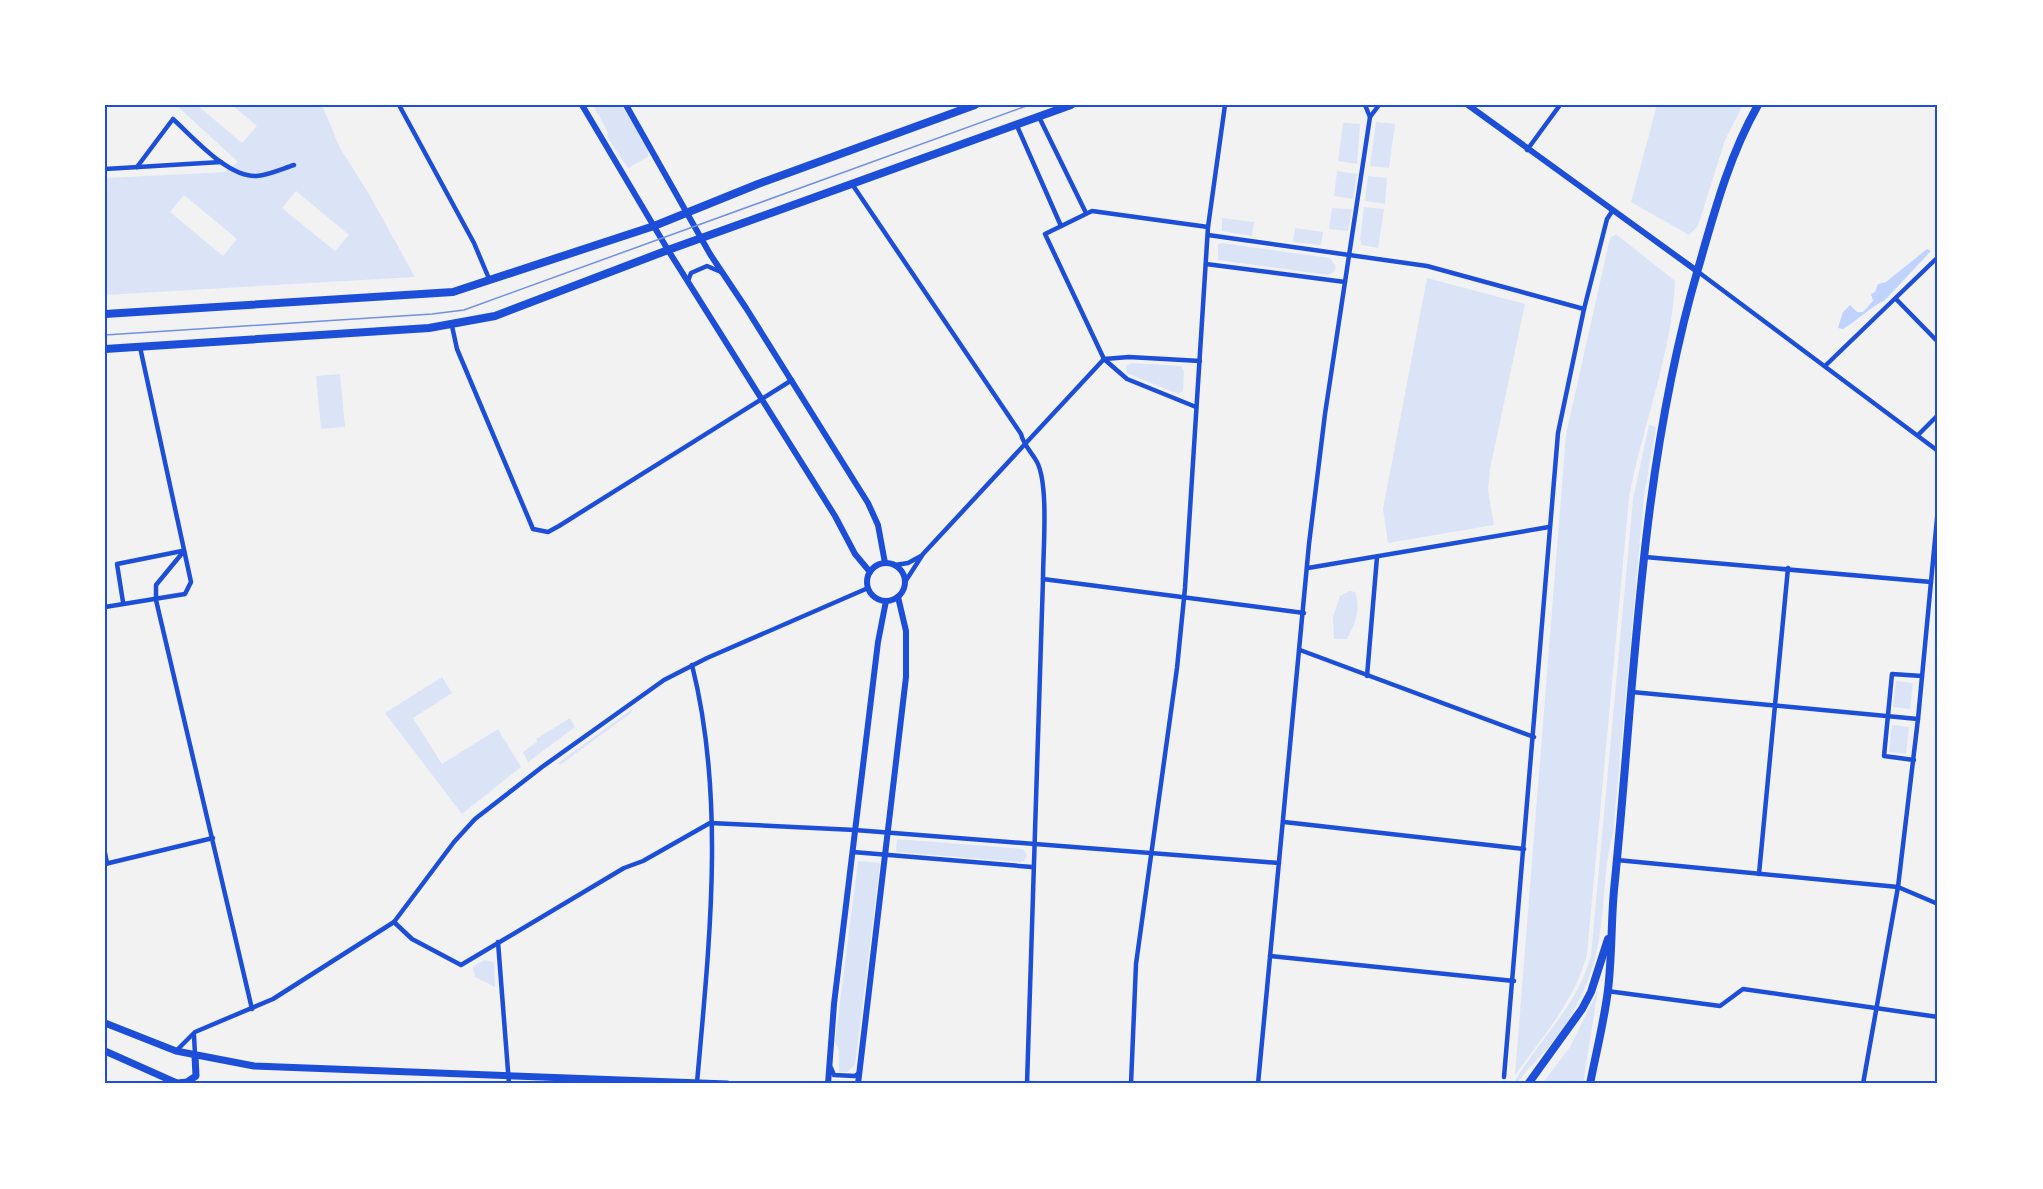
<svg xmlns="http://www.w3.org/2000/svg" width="2043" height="1189" viewBox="0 0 2043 1189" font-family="'Sofia Sans Condensed',sans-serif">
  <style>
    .green { fill: #dbe4f7; fill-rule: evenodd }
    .water { fill: #bfd3fe }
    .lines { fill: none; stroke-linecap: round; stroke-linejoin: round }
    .minor { stroke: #1d4ed8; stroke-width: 4.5 }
    .tertiary { stroke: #1d4ed8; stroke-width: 6 }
    .secondary { stroke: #1d4ed8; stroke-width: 7 }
    .primary { stroke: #1d4ed8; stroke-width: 8 }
    .tram { stroke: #7290e2; stroke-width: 1.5 }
    .neatline { fill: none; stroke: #1d4ed8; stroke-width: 2 }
  </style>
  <rect width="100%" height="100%" fill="#f2f2f2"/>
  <g class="green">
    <path d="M 176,105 L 197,105 L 242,143 L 257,126 L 232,105 L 322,105 L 340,148 L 369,194 L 415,277 L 105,295 L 105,178 L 225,172 L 238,162 ZM 296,191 L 349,235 L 335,251 L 282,208 ZM 184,195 L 237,239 L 223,256 L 170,212 Z"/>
    <polygon points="593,105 622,105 648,149 648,157 628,168 607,137 608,132"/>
    <polygon points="1657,105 1743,105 1725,140 1698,226 1689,235 1631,202"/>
    <polygon points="1376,122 1395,124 1389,168 1370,166"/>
    <polygon points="1343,123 1360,124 1357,164 1338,161"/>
    <polygon points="1337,171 1357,174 1353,199 1334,196"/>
    <polygon points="1368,176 1387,178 1385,204 1365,201"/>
    <polygon points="1364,207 1384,209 1378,248 1362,245 1360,239"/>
    <polygon points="1332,208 1352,209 1348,231 1329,229"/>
    <polygon points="1222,218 1254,222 1252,236 1222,231"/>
    <polygon points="1295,228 1323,232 1321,245 1293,242"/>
    <path d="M 1616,234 L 1675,281 C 1672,355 1642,426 1629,498 L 1587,954 C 1575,1001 1542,1037 1515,1075 L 1566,434 L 1610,238 Z"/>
    <polygon points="1222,243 1330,258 1336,267 1334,272 1328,275 1218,260 1218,244"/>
    <polygon points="1427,278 1525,304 1490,469 1488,491 1494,525 1388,543 1383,509"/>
    <polygon points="1131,363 1181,366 1184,371 1183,391 1178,394 1127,373 1126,366"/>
    <polygon points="340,374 345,427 321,429 316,376"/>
    <path d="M 1649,425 L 1656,427 L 1644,496 L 1613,833 C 1604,866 1605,900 1600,933 C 1593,983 1568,1030 1532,1065 C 1525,1071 1522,1080 1513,1084 C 1539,1039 1578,1006 1591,955 L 1633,499 Z"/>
    <path d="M 1349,591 L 1355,592 C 1361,609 1356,623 1347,639 L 1334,639 L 1333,617 L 1340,596 Z"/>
    <polygon points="442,677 452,693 413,718 442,764 498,729 521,767 462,814 385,713"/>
    <polygon points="1896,681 1913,683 1910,709 1893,707"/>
    <polygon points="631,710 632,712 560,765 558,763"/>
    <polygon points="570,718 575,727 528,762 523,752 537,742 536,739"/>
    <polygon points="1892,725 1909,727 1906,754 1889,752"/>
    <polygon points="897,839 1023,849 1027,855 1024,861 1020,862 896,852"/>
    <polygon points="858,861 880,863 855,1065 847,1072 839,1072 839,1051 835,1042"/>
    <polygon points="484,960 494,962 495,987 475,977 473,967"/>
    <polygon points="1598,990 1583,1084 1542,1084 1570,1047"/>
  </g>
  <path class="water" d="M 1927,249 L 1931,251 L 1884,301 C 1872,306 1856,321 1843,329 L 1838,328 L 1843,312 L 1850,305 L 1857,312 L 1863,312 L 1873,301 L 1871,294 L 1875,292 L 1878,284 L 1886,282 Z"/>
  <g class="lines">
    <g class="minor">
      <polyline points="399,105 474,243 490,281"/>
      <polyline points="1039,117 1086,213"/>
      <polyline points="1370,117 1379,105"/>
      <polyline points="1017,126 1061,226"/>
      <polyline points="1527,150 1560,105"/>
      <path d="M 137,167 L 173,119 C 193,137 228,178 257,176 C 269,175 282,169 294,165"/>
      <polyline points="105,169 221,162"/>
      <path d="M 852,184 L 1021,434 C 1024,446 1031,451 1037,462 C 1049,485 1043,551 1043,579 L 1027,1084"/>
      <polyline points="1208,235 1427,266 1584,309"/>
      <polyline points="1206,264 1345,282"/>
      <polyline points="1697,271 1938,451"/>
      <polyline points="688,281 691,273 707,266 721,272"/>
      <polyline points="1896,299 1938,342"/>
      <polyline points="452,326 457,349 533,529 548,532 559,526 792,380"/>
      <polyline points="1104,359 1129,357 1200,361"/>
      <polyline points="1825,366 1938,257"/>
      <polyline points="1196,407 1127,379 1104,359 1045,234 1092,211 1208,227"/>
      <polyline points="1918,435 1938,415"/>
      <polyline points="184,551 156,585 156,600 252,1009"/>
      <polyline points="1645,557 1931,582"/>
      <polyline points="895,565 908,563 921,556"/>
      <polyline points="1308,568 1549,527"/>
      <polyline points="1043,579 1304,613"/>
      <polyline points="905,582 923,554 1104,359"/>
      <polyline points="123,602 117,564 182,551"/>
      <polyline points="105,607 185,594 191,582 140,347"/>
      <polyline points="1300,650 1534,737"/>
      <path d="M 692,665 C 726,800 709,946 697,1083"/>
      <polyline points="1367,676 1377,557"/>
      <polyline points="1632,692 1918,719"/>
      <polyline points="1914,760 1884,756 1892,674 1922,676"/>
      <polyline points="1284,822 1524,849"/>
      <polyline points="853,852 1032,867"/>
      <polyline points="105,853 107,863"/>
      <polyline points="1617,860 1898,887 1938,904"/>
      <polyline points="105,864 213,838"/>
      <polyline points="1759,874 1788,568"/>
      <polyline points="394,922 412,939 461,965 624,868 643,861 710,823 855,830 1279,863"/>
      <polyline points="498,942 509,1084"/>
      <polyline points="1270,956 1514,981"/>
      <polyline points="1607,991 1720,1006 1743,989 1938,1017"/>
      <polyline points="194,1035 195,1055"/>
      <polyline points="176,1051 195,1032 273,999 394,922 454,842 475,819 542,767 664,680 707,658 868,588"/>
      <polyline points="831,1068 834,1075 855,1076 859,1073"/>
      <polyline points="1504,1077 1558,433 1584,309 1607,219 1613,210"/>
      <polyline points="1027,1083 1053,1084"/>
      <polyline points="1131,1084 1136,964 1177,668 1185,588 1208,227 1225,105"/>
      <polyline points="1258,1084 1309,544 1325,414 1370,117 1365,105"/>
      <polyline points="1863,1084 1898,887 1918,719 1938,508"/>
    </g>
    <g class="tertiary">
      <polyline points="582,105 668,250 835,516 855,554 870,572"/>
      <polyline points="626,105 710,254 746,308 868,503 878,525 885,563"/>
      <polyline points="1468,105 1697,271"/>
      <circle cx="886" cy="582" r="19"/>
      <polyline points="828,1084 834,1004 878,642 886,601"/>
      <polyline points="858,1084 906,677 906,631 898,597"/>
    </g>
    <g class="secondary">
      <polyline points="105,1023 176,1051 254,1066 727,1084"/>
      <polyline points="105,1051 179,1084"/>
      <polyline points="178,1083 187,1082 196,1076 195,1056"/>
    </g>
    <g class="primary">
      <polyline points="105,314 453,292 654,226 758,184 975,105"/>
      <polyline points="105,349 429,328 495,316 668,250 1071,105"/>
      <polyline points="1528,1084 1582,1009 1591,992 1608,939"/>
      <path d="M 1590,1084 C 1596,1053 1604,1022 1608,990 C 1612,957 1611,923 1614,890 C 1635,683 1639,471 1698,269 C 1714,213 1729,156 1758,105"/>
    </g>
    <polyline class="tram" points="105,335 432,314 464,310 1029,105"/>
  </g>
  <rect width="2043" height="1189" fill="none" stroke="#ffffff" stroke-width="213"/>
  <rect x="106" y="106" width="1830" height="976" class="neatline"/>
</svg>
